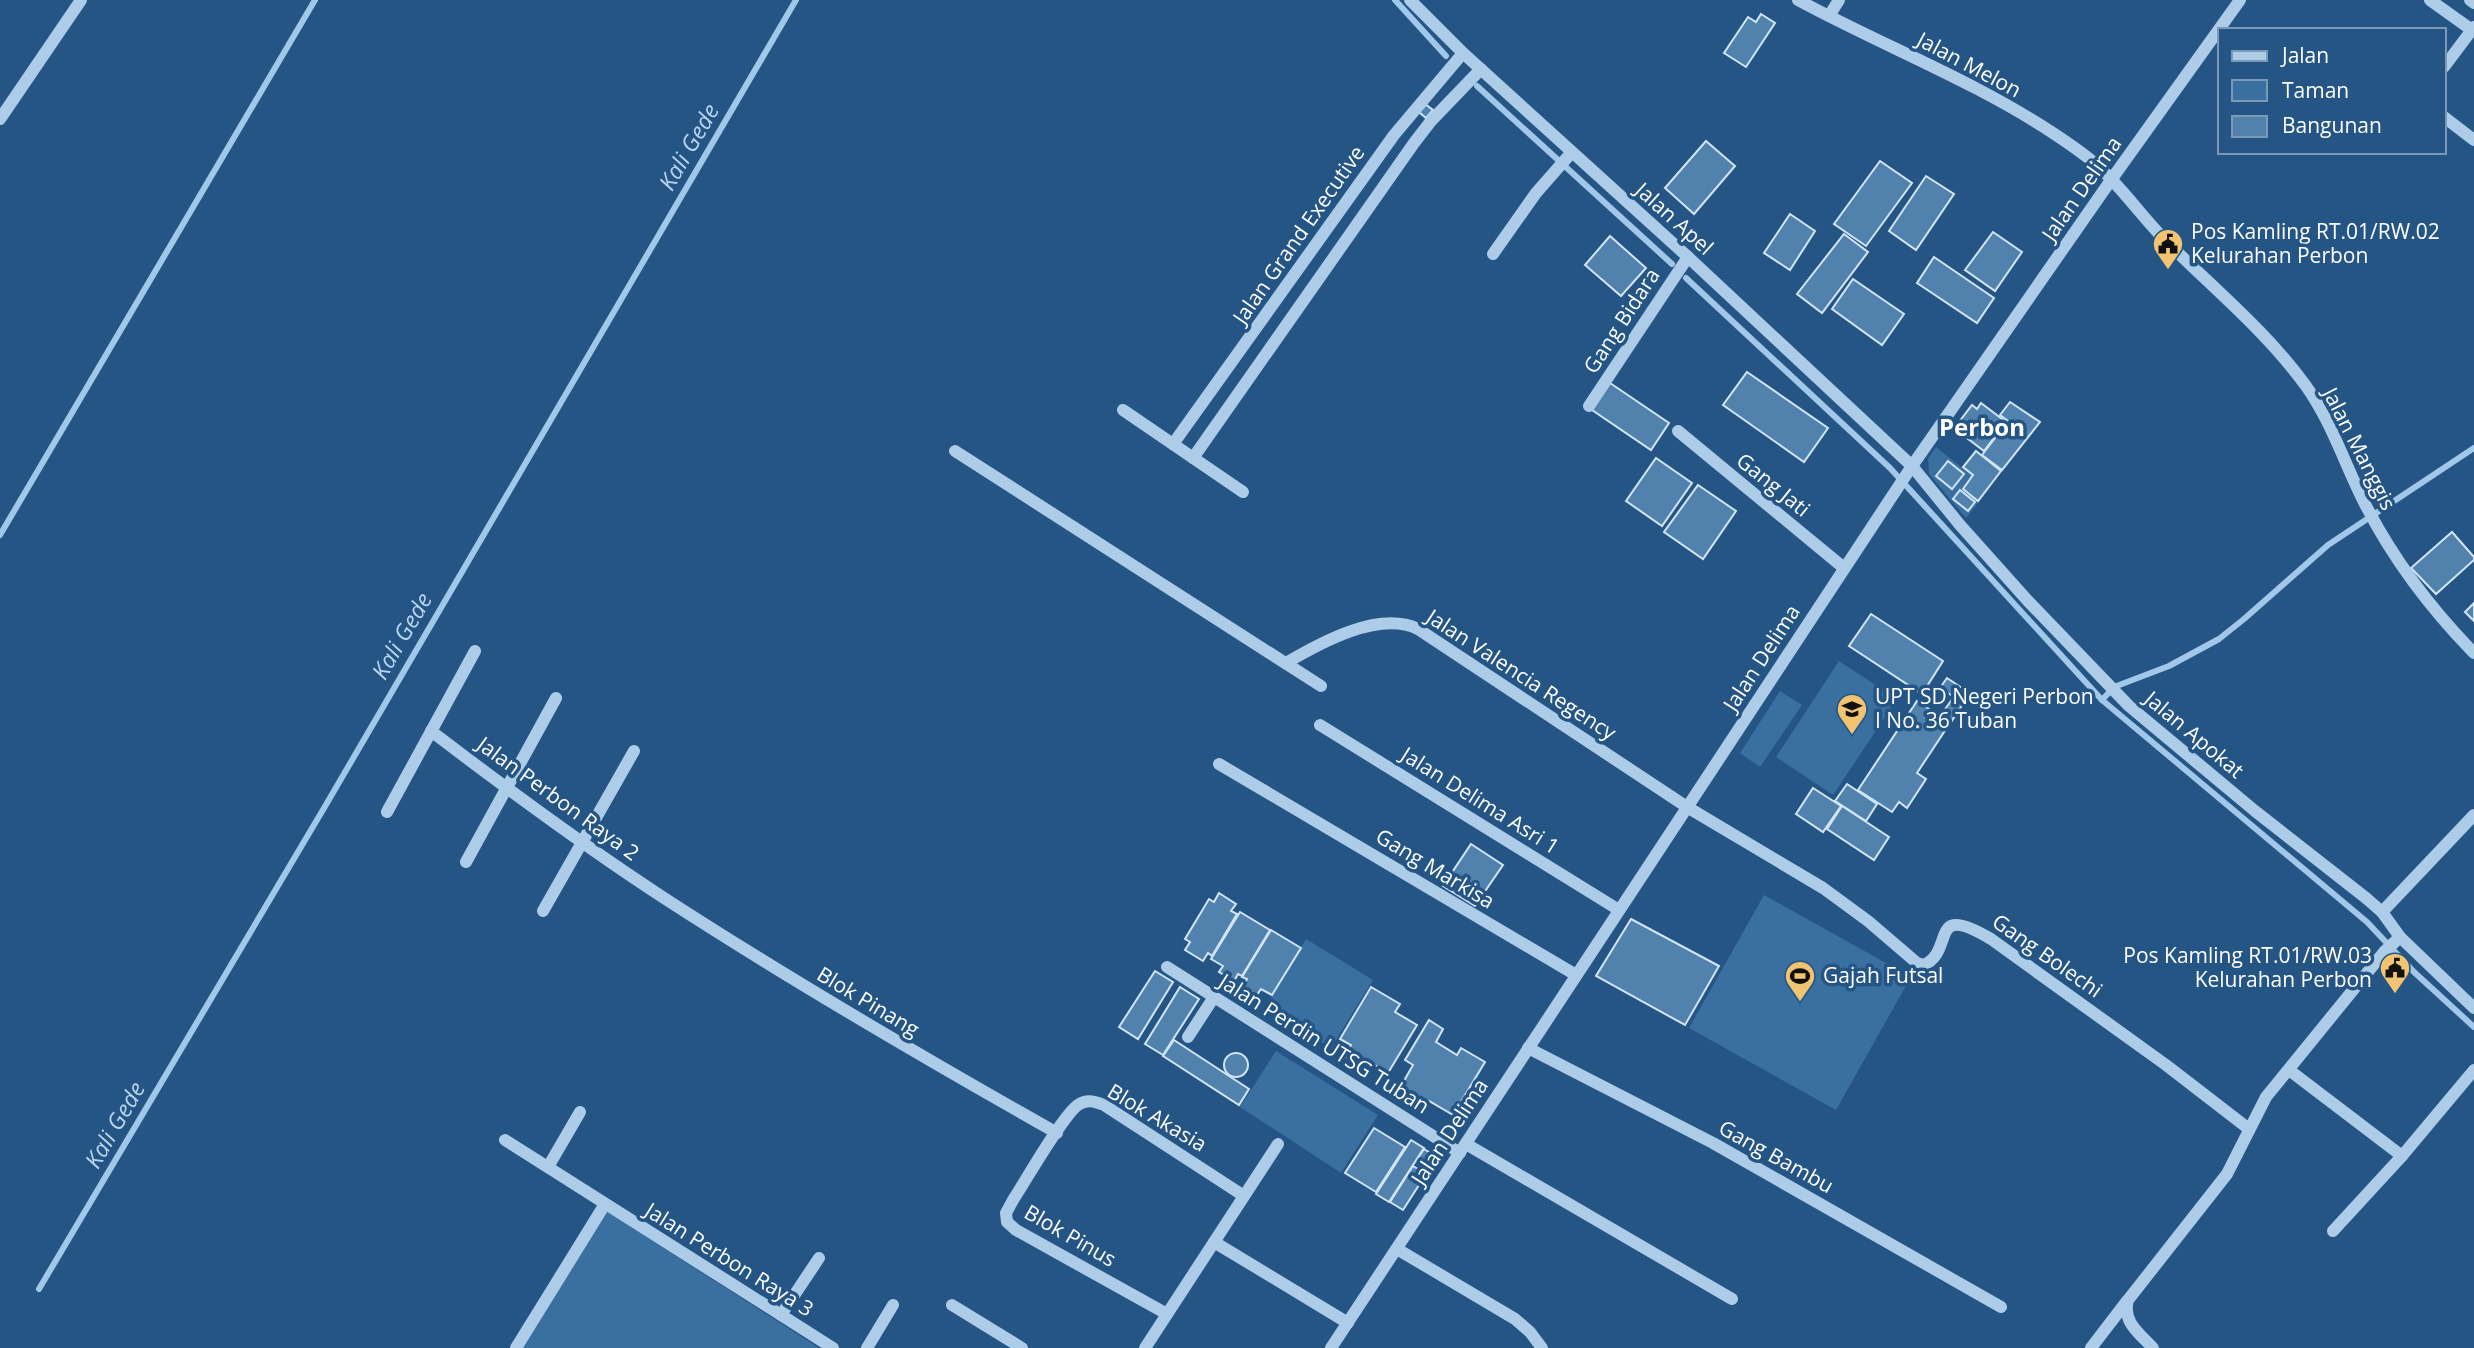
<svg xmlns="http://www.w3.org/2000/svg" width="2474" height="1348" viewBox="0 0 2474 1348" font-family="'Open Sans',sans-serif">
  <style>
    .green { fill: #3970a0 }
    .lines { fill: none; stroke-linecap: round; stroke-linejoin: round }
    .stream { stroke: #a2c8e9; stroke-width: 6 }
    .building { fill: #5181ad; stroke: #d1e5f6; stroke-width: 2 }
    .minor { stroke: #adcce8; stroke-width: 12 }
    .labels { text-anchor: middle; stroke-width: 7; stroke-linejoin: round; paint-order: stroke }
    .street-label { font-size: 21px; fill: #fff; stroke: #245584 }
    .poi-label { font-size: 21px; fill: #fff; stroke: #245584; text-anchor: start }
    .water-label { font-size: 23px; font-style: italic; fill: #b9d6ef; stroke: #245584 }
    .quarter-label { font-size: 24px; font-weight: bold; fill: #fff; stroke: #245584 }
  </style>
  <rect width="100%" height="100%" fill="#245584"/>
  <g class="green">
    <polygon points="1936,447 1989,489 1966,518 1929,474 1928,459"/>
    <polygon points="1839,661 1897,699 1833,795 1776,757"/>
    <polygon points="1780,691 1802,705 1760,767 1740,753"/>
    <polygon points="1764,895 1911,977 1836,1110 1689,1028"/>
    <polygon points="1306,939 1373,980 1331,1048 1265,1008"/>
    <polygon points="1276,1051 1378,1115 1341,1173 1240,1107"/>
    <polygon points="606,1211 819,1348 522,1348"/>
  </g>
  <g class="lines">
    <g class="stream">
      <polyline points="1395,0 1446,56"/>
      <polyline points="1477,86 1672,264"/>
      <polyline points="1686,278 1890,468 2102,700 2367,922 2414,972 2474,1027"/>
      <polyline points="0,535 315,0"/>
      <polyline points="2102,700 2114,687 2169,666 2219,639 2244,619 2328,545 2474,448"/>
      <polyline points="39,1289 327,803 796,0"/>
    </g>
  </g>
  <g class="building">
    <polygon points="1761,14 1775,23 1746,67 1724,53 1748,17 1756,22"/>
    <polygon points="1425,104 1433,110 1426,118 1419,112"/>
    <polygon points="1706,141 1735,166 1694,214 1665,188"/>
    <polygon points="1880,161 1912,183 1866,246 1834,224"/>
    <polygon points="1926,176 1954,194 1916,250 1889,231"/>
    <polygon points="1790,214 1815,231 1790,270 1764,253"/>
    <polygon points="1993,232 2022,252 1995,291 1965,270"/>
    <polygon points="1844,234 1868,252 1822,313 1797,294"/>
    <polygon points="1610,236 1646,268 1621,296 1585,265"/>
    <polygon points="1934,257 1994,298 1977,323 1917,283"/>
    <polygon points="1853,279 1904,314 1882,345 1832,309"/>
    <polygon points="1747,372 1828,428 1804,462 1723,405"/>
    <polygon points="1610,383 1669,423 1651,450 1592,410"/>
    <polygon points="2010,402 2040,422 2002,470 1982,455 2008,421 2000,415"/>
    <polygon points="1981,403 2006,422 1984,451 1959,432 1964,426 1959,422 1972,405 1977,409"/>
    <polygon points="1976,451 2001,471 1978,501 1963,489 1973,475 1963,467"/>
    <polygon points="1656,458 1692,483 1662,526 1626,501"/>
    <polygon points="1948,461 1964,474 1952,489 1936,476"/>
    <polygon points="1698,485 1736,511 1703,559 1664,532"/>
    <polygon points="1960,490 1975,502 1968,511 1953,499"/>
    <polygon points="2452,532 2474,557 2474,560 2436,594 2411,568"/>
    <polygon points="2474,603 2474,621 2465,612"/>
    <polygon points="1871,614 1943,661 1922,694 1849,646"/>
    <polygon points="1947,678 1965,690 1959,700 1940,688"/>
    <polygon points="1953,698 1963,704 1951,722 1941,715"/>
    <polygon points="1917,701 1950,723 1917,773 1926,779 1907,808 1899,802 1892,812 1858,790"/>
    <polygon points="1847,784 1877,804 1866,821 1835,801"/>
    <polygon points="1813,788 1841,806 1823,832 1796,814"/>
    <polygon points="1842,806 1889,837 1874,860 1827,829"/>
    <polygon points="1471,844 1503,865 1475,906 1443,886"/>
    <polygon points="1219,893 1236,904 1231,911 1237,914 1212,956 1208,953 1203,961 1185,950 1190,942 1185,939 1209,899 1214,902"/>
    <polygon points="1240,912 1270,930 1242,976 1238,974 1234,981 1219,972 1223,966 1211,959"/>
    <polygon points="1631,919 1719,966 1685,1025 1596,976"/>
    <polygon points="1271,930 1301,948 1272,995 1261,989 1257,995 1243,986 1247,979 1242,977"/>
    <polygon points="1155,971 1173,982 1138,1039 1119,1027"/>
    <polygon points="1180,987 1199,999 1163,1055 1145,1044"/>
    <polygon points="1371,987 1400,1004 1395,1012 1417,1025 1388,1073 1366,1060 1362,1066 1344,1056 1351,1045 1340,1039"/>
    <polygon points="1429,1020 1443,1029 1436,1042 1457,1055 1461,1048 1485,1062 1453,1115 1429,1101 1426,1107 1397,1093 1413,1065 1405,1060"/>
    <polygon points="1174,1040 1249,1089 1239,1105 1163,1056"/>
    <circle cx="1236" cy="1065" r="12"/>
    <polygon points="1374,1128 1405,1147 1376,1192 1345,1173"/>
    <polygon points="1411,1140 1424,1148 1389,1202 1376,1194"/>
    <polygon points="1424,1149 1437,1157 1429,1170 1416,1161"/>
    <polygon points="1413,1166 1426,1174 1403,1210 1390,1202"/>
  </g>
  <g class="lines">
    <g class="minor">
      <polyline points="1410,0 1463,53 1688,257 1912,466 1960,525 2028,601 2129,706 2255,811 2366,898 2382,912 2400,937 2474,1008"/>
      <path d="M 1798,0 C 1883,46 1975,81 2056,135 C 2071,145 2086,155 2099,167 C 2123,189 2143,218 2166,241 C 2213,288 2267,332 2306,386 C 2331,421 2344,462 2363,500 C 2392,558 2429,607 2474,653"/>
      <polyline points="2430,0 2472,30"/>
      <polyline points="2470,0 2474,3"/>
      <polyline points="1829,16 1839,0"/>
      <polyline points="2444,67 2474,27"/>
      <polyline points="2444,117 2474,140"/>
      <polyline points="0,119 81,0"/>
      <polyline points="1493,254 1536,193 1572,152"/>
      <polyline points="1589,406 1688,257"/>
      <polyline points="1123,410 1243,492"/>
      <polyline points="1678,431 1844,568"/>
      <polyline points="1173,444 1394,135 1463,53"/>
      <polyline points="955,451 1321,686"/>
      <polyline points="1193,458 1414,143 1431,121 1481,69"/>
      <path d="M 1286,663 C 1320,643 1379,610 1418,629 L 1687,807 L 1823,888 L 1868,921 L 1917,963 L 1924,965 C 1956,950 1927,901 1991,939 L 2166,1065 L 2249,1129"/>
      <polyline points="1320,725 1619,910"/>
      <path d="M 431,731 C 507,789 584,846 664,898 C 792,981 924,1058 1057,1133"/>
      <polyline points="1219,764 1576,975"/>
      <polyline points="387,812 475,651"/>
      <polyline points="466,862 556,698"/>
      <polyline points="543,911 634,751"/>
      <polyline points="2382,912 2474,815"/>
      <polyline points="1167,967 1460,1153"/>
      <polyline points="1188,1037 1214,997"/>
      <polyline points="1528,1048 1713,1143 2001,1307"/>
      <polyline points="2289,1070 2402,1156"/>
      <polyline points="505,1140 833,1348"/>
      <polyline points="1466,1144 1732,1299"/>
      <polyline points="548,1167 580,1112"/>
      <polyline points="2333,1231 2402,1156 2474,1070"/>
      <polyline points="1214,1242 1348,1323"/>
      <polyline points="1397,1249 1515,1319 1530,1332 1542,1348"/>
      <polyline points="952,1305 1022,1348"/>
      <path d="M 1167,1314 L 1016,1230 L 1007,1222 L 1006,1213 L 1013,1200 C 1025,1182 1063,1115 1078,1105 C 1086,1099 1094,1101 1104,1105 L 1244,1196"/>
      <polyline points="781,1315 819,1258"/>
      <polyline points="516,1348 605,1204"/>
      <polyline points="867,1348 893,1305"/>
      <polyline points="1145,1348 1278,1144"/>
      <polyline points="1331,1348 1912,466 2111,180 2240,0"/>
      <polyline points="2091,1348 2127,1301"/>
      <path d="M 2153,1348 C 2139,1333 2122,1322 2128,1300 L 2227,1174 L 2266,1097 L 2384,952 L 2400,937"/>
    </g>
  </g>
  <defs>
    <g id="civic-pin" transform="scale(1.575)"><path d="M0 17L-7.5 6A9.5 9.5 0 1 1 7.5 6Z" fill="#f2c371" stroke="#245584"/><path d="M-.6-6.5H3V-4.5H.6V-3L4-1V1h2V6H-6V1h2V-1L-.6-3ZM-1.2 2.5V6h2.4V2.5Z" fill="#111"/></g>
    <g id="school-pin" transform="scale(1.575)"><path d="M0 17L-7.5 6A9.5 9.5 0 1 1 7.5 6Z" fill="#f2c371" stroke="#245584"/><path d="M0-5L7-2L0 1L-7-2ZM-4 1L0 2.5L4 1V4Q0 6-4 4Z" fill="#111"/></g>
    <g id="stadium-pin" transform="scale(1.575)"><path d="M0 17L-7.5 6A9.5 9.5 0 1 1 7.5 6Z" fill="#f2c371" stroke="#245584"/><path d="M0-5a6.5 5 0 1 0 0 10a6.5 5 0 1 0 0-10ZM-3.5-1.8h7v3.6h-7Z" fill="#111"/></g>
  </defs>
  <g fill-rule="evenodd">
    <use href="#civic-pin" x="2168" y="244"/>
    <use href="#school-pin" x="1852" y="709"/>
    <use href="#civic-pin" x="2395" y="968"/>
    <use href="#stadium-pin" x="1800" y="976"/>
  </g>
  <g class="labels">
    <g class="street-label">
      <text transform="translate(1969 65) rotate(28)" y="7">Jalan Melon</text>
      <text transform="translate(2082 189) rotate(-55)" y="7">Jalan Delima</text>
      <text transform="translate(1674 219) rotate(42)" y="7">Jalan Apel</text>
      <text transform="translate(1299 235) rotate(-55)" y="7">Jalan Grand Executive</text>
      <text transform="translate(1622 321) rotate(-57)" y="7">Gang Bidara</text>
      <text transform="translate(2359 449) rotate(63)" y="7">Jalan Manggis</text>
      <text transform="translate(1773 485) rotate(39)" y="7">Gang Jati</text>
      <text transform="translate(1762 658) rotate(-57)" y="7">Jalan Delima</text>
      <text transform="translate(1521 675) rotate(33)" y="7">Jalan Valencia Regency</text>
      <text transform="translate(2194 735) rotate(40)" y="7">Jalan Apokat</text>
      <text transform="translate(558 799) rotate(36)" y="7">Jalan Perbon Raya 2</text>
      <text transform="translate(1480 801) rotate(32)" y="7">Jalan Delima Asri 1</text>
      <text transform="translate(1435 869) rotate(31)" y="7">Gang Markisa</text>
      <text transform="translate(2047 956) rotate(35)" y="7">Gang Bolechi</text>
      <text transform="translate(868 1002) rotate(31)" y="7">Blok Pinang</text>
      <text transform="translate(1324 1044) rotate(32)" y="7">Jalan Perdin UTSG Tuban</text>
      <text transform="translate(1157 1118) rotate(31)" y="7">Blok Akasia</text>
      <text transform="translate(1450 1132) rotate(-57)" y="7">Jalan Delima</text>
      <text transform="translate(1776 1157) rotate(29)" y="7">Gang Bambu</text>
      <text transform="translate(1070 1236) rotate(30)" y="7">Blok Pinus</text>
      <text transform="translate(729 1260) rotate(32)" y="7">Jalan Perbon Raya 3</text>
    </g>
    <g class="poi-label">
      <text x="2191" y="239">Pos Kamling RT.01/RW.02<tspan x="2191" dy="24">Kelurahan Perbon</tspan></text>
      <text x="1875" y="704">UPT SD Negeri Perbon<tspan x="1875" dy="24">I No. 36 Tuban</tspan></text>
      <text x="2372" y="963" text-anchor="end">Pos Kamling RT.01/RW.03<tspan x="2372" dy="24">Kelurahan Perbon</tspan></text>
      <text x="1823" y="983">Gajah Futsal</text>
    </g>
    <g class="water-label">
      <text transform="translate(689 147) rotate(-60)" y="8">Kali Gede</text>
      <text transform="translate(402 636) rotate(-60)" y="8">Kali Gede</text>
      <text transform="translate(115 1125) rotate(-60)" y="8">Kali Gede</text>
    </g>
    <g class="quarter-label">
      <text x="1982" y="436">Perbon</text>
    </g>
  </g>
  <rect x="2218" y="28" width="228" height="126" fill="#245584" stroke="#7c99b5" stroke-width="2"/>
  <rect x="2232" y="51" width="35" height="10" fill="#adcce8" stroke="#7c99b5" stroke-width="2"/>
  <text x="2282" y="63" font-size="21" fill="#ffffff">Jalan</text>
  <rect x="2232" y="80" width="35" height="21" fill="#3970a0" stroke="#7c99b5" stroke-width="2"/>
  <text x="2282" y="98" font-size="21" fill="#ffffff">Taman</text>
  <rect x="2232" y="116" width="35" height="21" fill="#5181ad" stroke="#7c99b5" stroke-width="2"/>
  <text x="2282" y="133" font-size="21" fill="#ffffff">Bangunan</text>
</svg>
